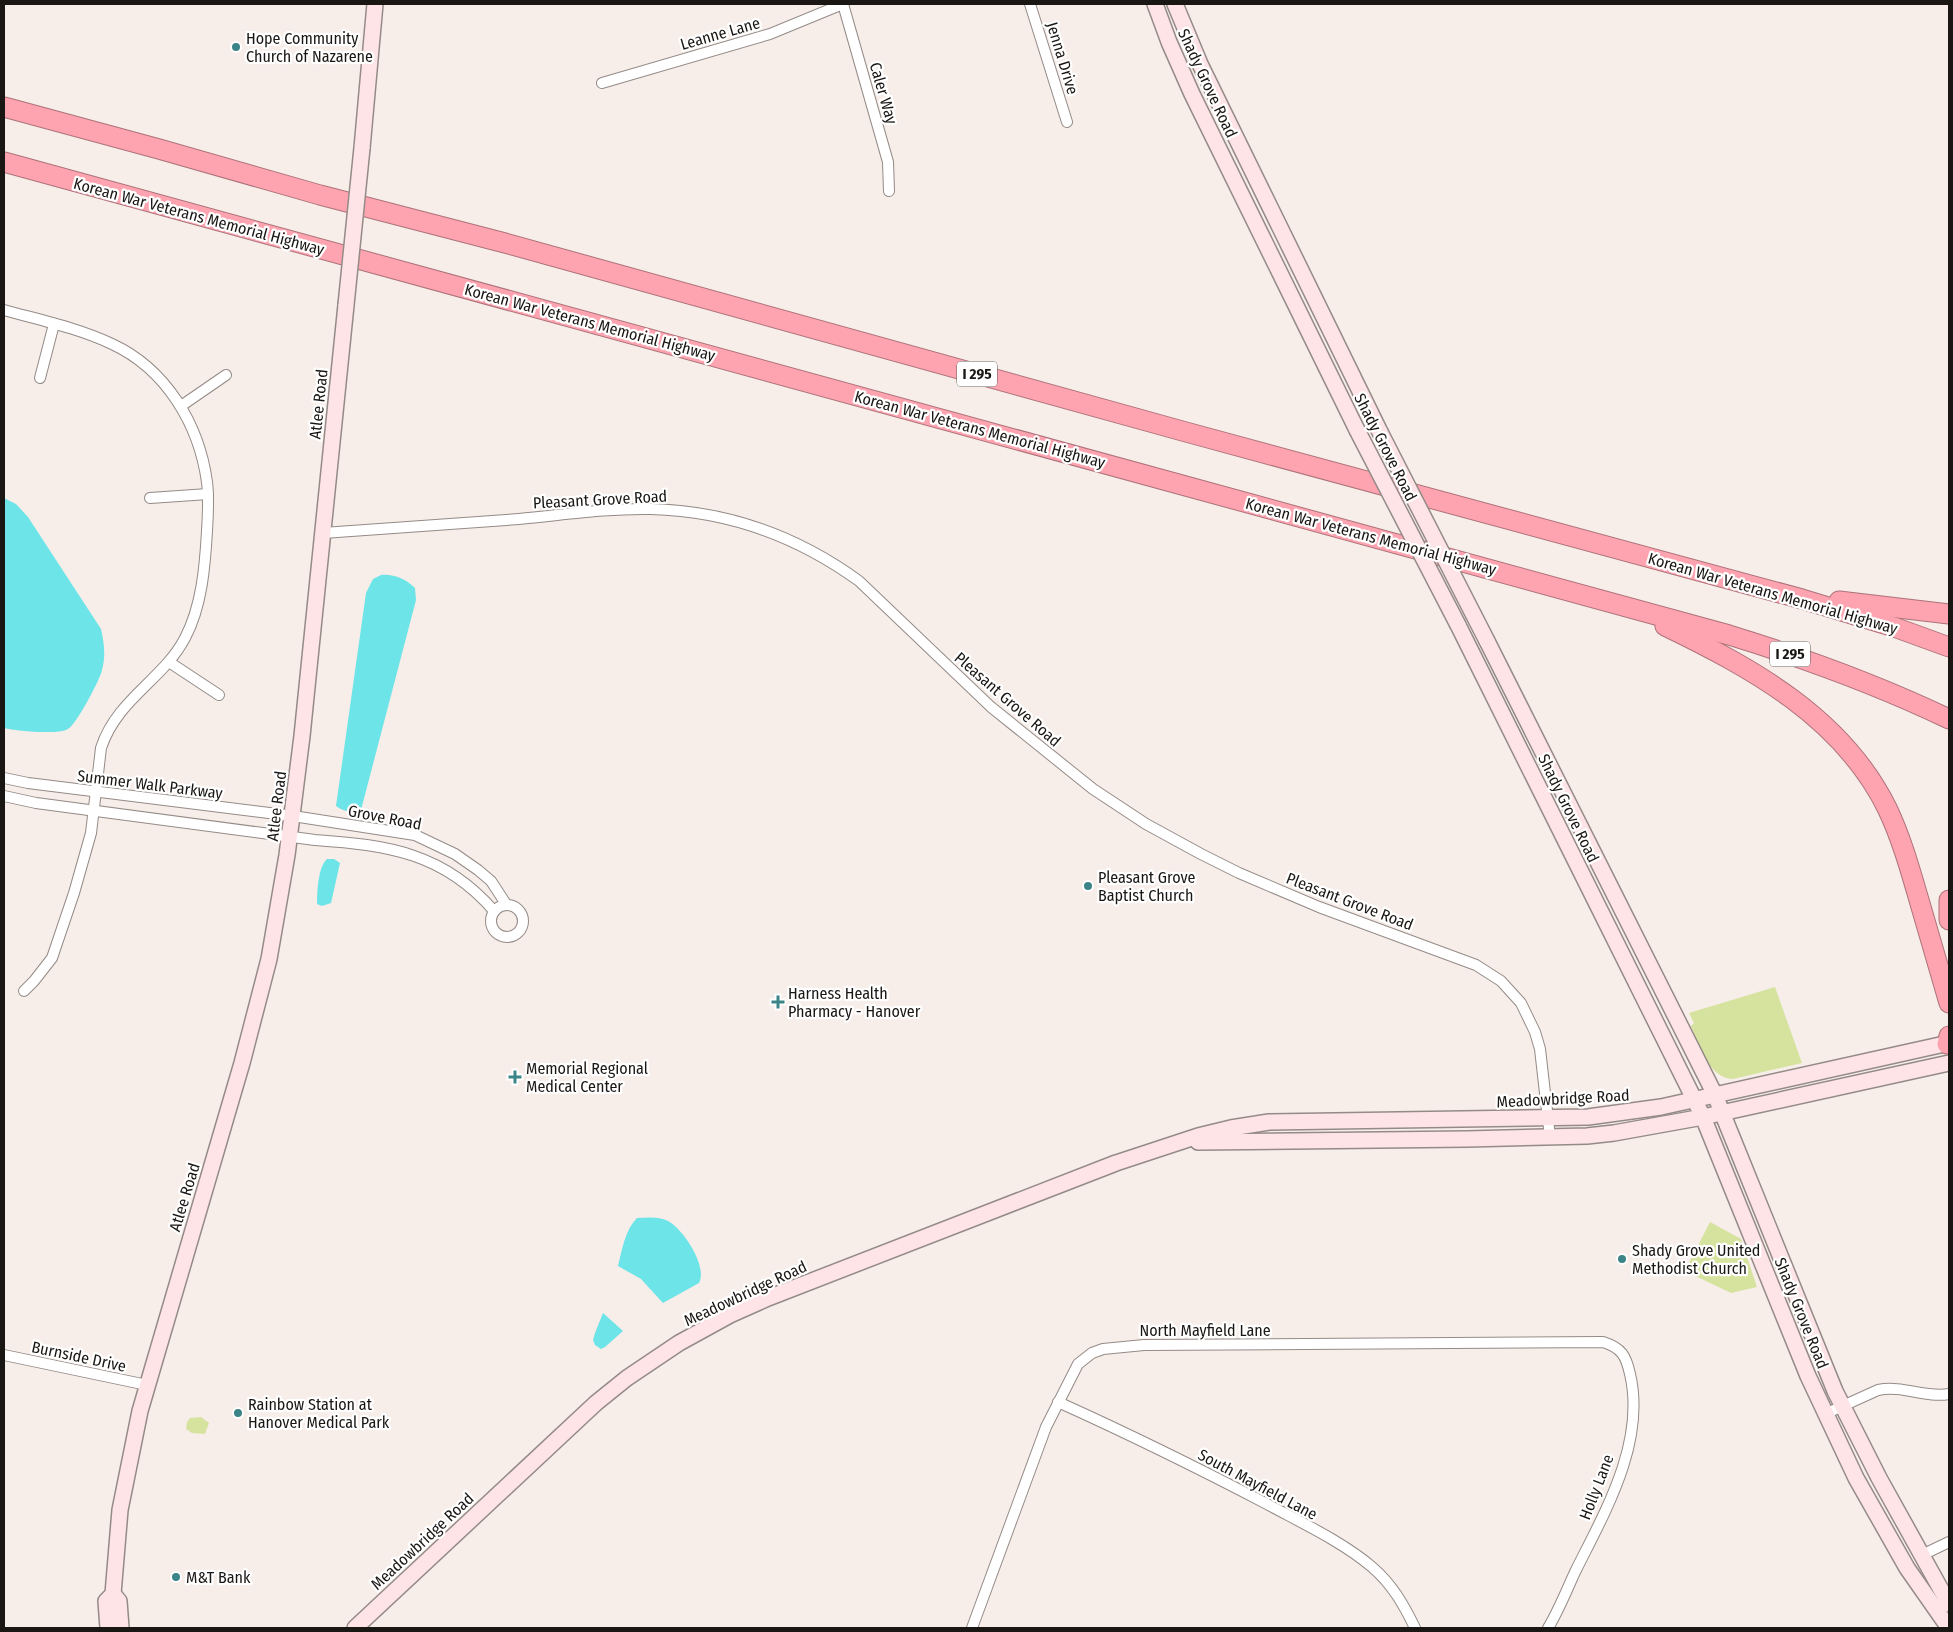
<svg xmlns="http://www.w3.org/2000/svg" width="1953" height="1632" viewBox="0 0 1953 1632" font-family="'Fira Sans Condensed',sans-serif">
  <style>
    .green { fill: #d6e39f }
    .water { fill: #6de5e8 }
    .lines { fill: none; stroke-linecap: round; stroke-linejoin: round }
    .street-casing { stroke: #948b87; stroke-width: 12 }
    .secondary-casing { stroke: #948b87; stroke-width: 18 }
    .highway-casing { stroke: #ad7279; stroke-width: 21 }
    .street { stroke: #fff; stroke-width: 10 }
    .secondary { stroke: #fee4e7; stroke-width: 15 }
    .highway { stroke: #fda4b0; stroke-width: 19 }
    .secondary-bridge-casing { stroke: #948b87; stroke-width: 18; stroke-linecap: butt }
    .secondary-bridge { stroke: #fee4e7; stroke-width: 15 }
    .poi-dot { fill: #3b8487; stroke: #fff; stroke-width: 2 }
    .labels { text-anchor: middle; stroke-width: 4.5; stroke-linejoin: round; paint-order: stroke }
    .shield { fill: #fff; stroke: #5e5c5a; stroke-width: 1 }
    .shield-label { font-size: 15px; font-weight: bold; fill: #191614 }
    .street-label { font-size: 16px; fill: #191614; stroke: #fff }
    .poi-label { font-size: 16px; fill: #191614; stroke: #fff; text-anchor: start }
  </style>
  <rect width="100%" height="100%" fill="#f7ede9"/>
  <g class="green">
    <path d="M 1775,987 L 1802,1063 L 1733,1079 C 1708,1078 1700,1045 1691,1026 L 1694,1023 L 1689,1013 Z"/>
    <polygon points="1710,1222 1741,1239 1757,1287 1731,1293 1685,1271"/>
    <polygon points="201,1417 209,1423 205,1434 192,1433 186,1429 187,1422 190,1418"/>
  </g>
  <g class="water">
    <path d="M 4,498 L 16,504 L 28,517 L 101,629 C 104,642 106,656 102,670 C 100,680 76,725 68,729 C 59,735 15,731 4,728 Z"/>
    <path d="M 381,575 C 395,574 405,579 415,588 L 416,600 L 361,810 C 352,813 344,812 336,806 L 366,593 L 373,579 Z"/>
    <path d="M 327,859 L 334,859 L 340,863 L 331,903 L 322,906 L 317,904 C 317,892 318,867 327,859 Z"/>
    <path d="M 637,1218 C 647,1218 658,1216 668,1221 C 683,1229 708,1266 699,1283 L 663,1303 L 641,1279 L 618,1266 C 622,1250 625,1230 637,1218 Z"/>
    <polygon points="603,1313 623,1331 605,1347 601,1349 595,1345 593,1340 595,1333"/>
  </g>
  <g class="lines">
    <g class="street-casing">
      <g id="street">
        <polyline points="1030,4 1067,122"/>
        <polyline points="602,83 770,34 843,4 888,162 889,191"/>
        <path d="M 4,310 C 40,320 78,328 112,344 C 166,369 199,424 207,482 C 209,498 208,515 207,531 C 205,566 202,606 185,638 C 163,680 117,699 101,748 L 91,833 L 74,893 L 52,958 L 34,981 L 24,991"/>
        <polyline points="40,378 54,324"/>
        <polyline points="181,406 226,375"/>
        <polyline points="150,498 208,494"/>
        <path d="M 323,533 C 389,528 454,524 519,519 C 563,515 607,508 651,509 C 728,511 797,536 859,581 L 991,707 L 1093,789 L 1146,824 L 1201,854 L 1239,873 L 1319,907 L 1476,965 L 1501,981 L 1521,1003 L 1535,1032 L 1540,1049 L 1550,1137"/>
        <polyline points="169,662 219,695"/>
        <polyline points="4,778 28,783 293,816 415,835 455,854 478,870 491,881 506,904"/>
        <path d="M 4,796 L 36,803 L 315,840 C 388,845 444,853 494,911"/>
        <circle cx="507" cy="921" r="16"/>
        <polyline points="4,1355 147,1385"/>
        <path d="M 1058,1402 C 1129,1434 1198,1468 1267,1504 C 1300,1522 1343,1542 1372,1567 C 1392,1584 1404,1605 1415,1628"/>
        <path d="M 1825,1414 L 1878,1390 C 1903,1385 1925,1398 1949,1394"/>
        <polyline points="1922,1555 1949,1542"/>
        <path d="M 972,1628 L 1046,1427 L 1078,1364 L 1092,1353 L 1103,1349 L 1144,1345 L 1603,1342 C 1622,1348 1626,1356 1630,1374 C 1646,1442 1605,1512 1576,1570 C 1567,1589 1559,1610 1548,1628"/>
      </g>
    </g>
    <g class="secondary-casing">
      <g id="secondary">
        <polyline points="1155,4 1169,42 1192,94 1357,430"/>
        <polyline points="1175,4 1200,64 1380,432"/>
        <polyline points="362,148 375,4"/>
        <polyline points="1458,625 1703,1117 1808,1376 1856,1478 1907,1568 1949,1628"/>
        <polyline points="1487,641 1715,1095 1835,1391 1879,1478 1949,1604"/>
        <polyline points="1198,1142 1467,1139 1587,1136 1614,1133 1703,1117 1949,1063"/>
        <polyline points="113,1594 119,1601 121,1628"/>
        <polyline points="108,1628 106,1601 113,1594 120,1510 140,1411 242,1063 269,959 287,855 302,736 346,305"/>
        <polyline points="355,1628 596,1403 627,1378 679,1343 730,1315 768,1298 1116,1163 1198,1136 1231,1128 1269,1122 1588,1117 1661,1107 1949,1043"/>
      </g>
    </g>
    <g class="highway-casing">
      <g id="highway">
        <polyline points="4,107 159,149 320,195 505,243 1186,432 1802,599 1894,627 1949,647"/>
        <path d="M 4,162 L 1729,635 C 1804,658 1878,685 1949,719"/>
        <polyline points="1839,601 1949,614"/>
        <path d="M 1665,626 C 1752,668 1842,717 1887,808 C 1901,837 1910,869 1919,900 C 1929,935 1939,969 1949,1003"/>
        <polyline points="1949,900 1949,920"/>
        <polyline points="1947,1044 1949,1036"/>
      </g>
    </g>
    <use href="#street" class="street"/>
    <use href="#secondary" class="secondary"/>
    <use href="#highway" class="highway"/>
    <g class="secondary-bridge-casing">
      <g id="secondary-bridge">
        <polyline points="346,305 362,148"/>
        <polyline points="1357,430 1458,625"/>
        <polyline points="1380,432 1487,641"/>
      </g>
    </g>
    <use href="#secondary-bridge" class="secondary-bridge"/>
  </g>
  <g class="poi-dot">
    <circle cx="236" cy="47" r="5"/>
    <circle cx="1088" cy="886" r="5"/>
    <path d="M775.5 994.5h5v5h5v5h-5v5h-5v-5h-5v-5h5z"/>
    <path d="M512.5 1069.5h5v5h5v5h-5v5h-5v-5h-5v-5h5z"/>
    <circle cx="1622" cy="1259" r="5"/>
    <circle cx="238" cy="1413" r="5"/>
    <circle cx="176" cy="1577" r="5"/>
  </g>
  <g class="labels">
    <g class="shield">
      <rect x="957" y="361.5" width="40" height="25" rx="4"/>
      <rect x="1770" y="641.5" width="40" height="25" rx="4"/>
    </g>
    <g class="shield-label">
      <text x="977" y="379">I 295</text>
      <text x="1790" y="659">I 295</text>
    </g>
    <g class="street-label">
      <text transform="translate(720 33) rotate(-16)" y="6">Leanne Lane</text>
      <text transform="translate(1063 58) rotate(73)" y="6">Jenna Drive</text>
      <text transform="translate(1208 83) rotate(65)" y="6">Shady Grove Road</text>
      <text transform="translate(884 93) rotate(74)" y="6">Caler Way</text>
      <text transform="translate(199 216) rotate(15)" y="6">Korean War Veterans Memorial Highway</text>
      <text transform="translate(590 322) rotate(15)" y="6">Korean War Veterans Memorial Highway</text>
      <text transform="translate(318 404) rotate(-84)" y="6">Atlee Road</text>
      <text transform="translate(980 429) rotate(15)" y="6">Korean War Veterans Memorial Highway</text>
      <text transform="translate(1386 447) rotate(63)" y="6">Shady Grove Road</text>
      <text transform="translate(600 499) rotate(-3)" y="6">Pleasant Grove Road</text>
      <text transform="translate(1371 536) rotate(15)" y="6">Korean War Veterans Memorial Highway</text>
      <text transform="translate(1773 593) rotate(16)" y="6">Korean War Veterans Memorial Highway</text>
      <text transform="translate(1008 699) rotate(41)" y="6">Pleasant Grove Road</text>
      <text transform="translate(150 784) rotate(7)" y="6">Summer Walk Parkway</text>
      <text transform="translate(276 806) rotate(-83)" y="6">Atlee Road</text>
      <text transform="translate(1569 808) rotate(64)" y="6">Shady Grove Road</text>
      <text transform="translate(385 817) rotate(11)" y="6">Grove Road</text>
      <text transform="translate(1350 901) rotate(21)" y="6">Pleasant Grove Road</text>
      <text transform="translate(1563 1098) rotate(-3)" y="6">Meadowbridge Road</text>
      <text transform="translate(184 1197) rotate(-73)" y="6">Atlee Road</text>
      <text transform="translate(745 1293) rotate(-25)" y="6">Meadowbridge Road</text>
      <text transform="translate(1802 1313) rotate(68)" y="6">Shady Grove Road</text>
      <text x="1205" y="1336">North Mayfield Lane</text>
      <text transform="translate(79 1356) rotate(12)" y="6">Burnside Drive</text>
      <text transform="translate(1258 1484) rotate(28)" y="6">South Mayfield Lane</text>
      <text transform="translate(1596 1487) rotate(-69)" y="6">Holly Lane</text>
      <text transform="translate(422 1541) rotate(-43)" y="6">Meadowbridge Road</text>
    </g>
    <g class="poi-label">
      <text x="246" y="44">Hope Community<tspan x="246" dy="18">Church of Nazarene</tspan></text>
      <text x="1098" y="883">Pleasant Grove<tspan x="1098" dy="18">Baptist Church</tspan></text>
      <text x="788" y="999">Harness Health<tspan x="788" dy="18">Pharmacy - Hanover</tspan></text>
      <text x="526" y="1074">Memorial Regional<tspan x="526" dy="18">Medical Center</tspan></text>
      <text x="1632" y="1256">Shady Grove United<tspan x="1632" dy="18">Methodist Church</tspan></text>
      <text x="248" y="1410">Rainbow Station at<tspan x="248" dy="18">Hanover Medical Park</tspan></text>
      <text x="186" y="1583">M&amp;T Bank</text>
    </g>
  </g>
  <rect width="1953" height="1632" fill="none" stroke="#191614" stroke-width="10"/>
</svg>
